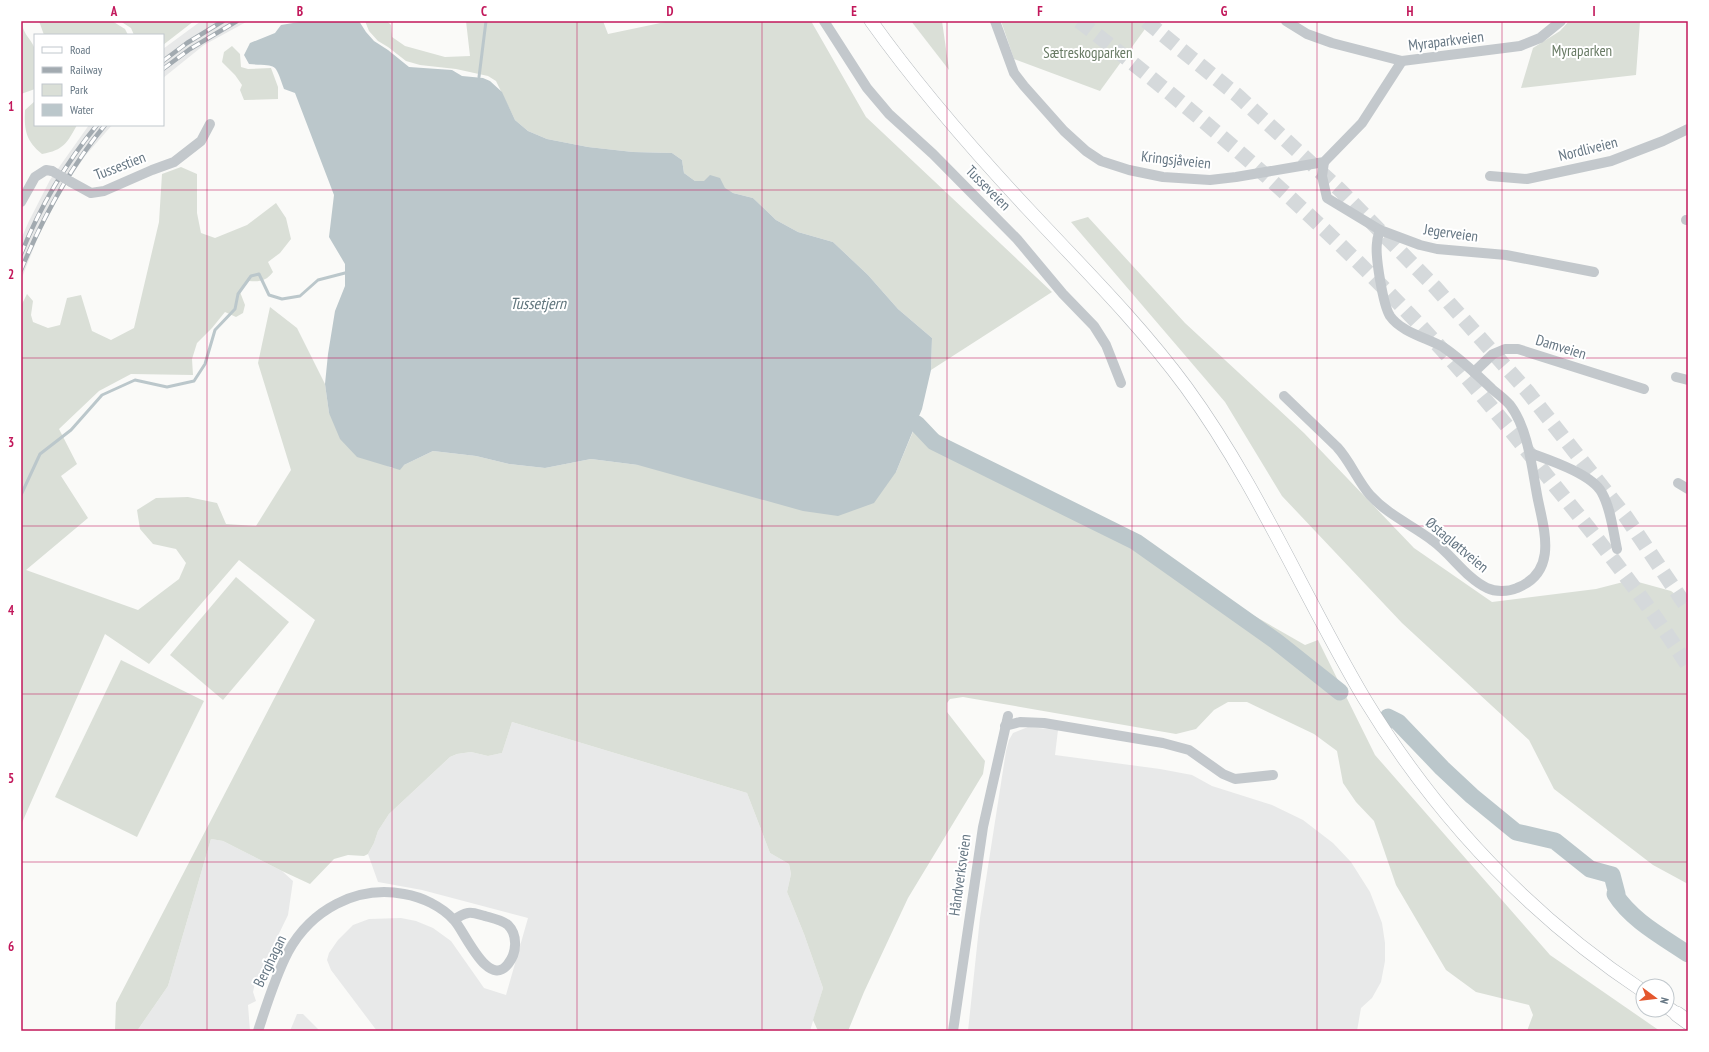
<svg xmlns="http://www.w3.org/2000/svg" width="1709" height="1052" viewBox="0 0 1709 1052" font-family="'PT Sans Narrow',sans-serif">
  <style>
    .built { fill: #e8e9e9 }
    .green { fill: #dadfd7 }
    .water { fill: #bbc7cb }
    .lines { fill: none; stroke-linecap: round; stroke-linejoin: round }
    .stream { stroke: #bbc7cb; stroke-width: 3 }
    .river { stroke: #bbc7cb; stroke-width: 17 }
    .highway-tunnel { stroke: #d5d9db; stroke-width: 15; stroke-dasharray: 15 8; stroke-linecap: butt }
    .major-casing { stroke: #b5babe; stroke-width: 14 }
    .highway-casing { stroke: #b4b9bd; stroke-width: 16 }
    .minor { stroke: #c3c8cc; stroke-width: 10 }
    .major { stroke: #fff; stroke-width: 13 }
    .highway { stroke: #fff; stroke-width: 15 }
    .rail-casing { stroke: #a2aab0; stroke-width: 4.5 }
    .rail { stroke: #fff; stroke-width: 3; stroke-dasharray: 9; stroke-linecap: butt }
    .minor-bridge { stroke: #c3c8cc; stroke-width: 10 }
    .grid { fill: none; stroke: #c2185b; stroke-width: 1; stroke-opacity: 0.55 }
    .labels { text-anchor: middle; stroke-width: 4; stroke-linejoin: round; paint-order: stroke }
    .street-label { font-size: 15px; fill: #657683; stroke: #fff }
    .park-label { font-size: 15px; fill: #687a64; stroke: #fff }
    .water-label { font-size: 16px; font-style: italic; fill: #60757c; stroke: #fff }
    .neatline { fill: none; stroke: #c2185b; stroke-width: 1.5 }
    .grid-label { font-size: 13px; text-anchor: middle; font-weight: bold; fill: #c2185b }
  </style>
  <rect width="100%" height="100%" fill="#fafaf8"/>
  <g class="built">
    <polygon points="201,21 248,21 204,45 163,78 163,49"/>
    <polygon points="89,125 112,125 85,156 62,190 40,232 21,280 21,239 29,221 50,180"/>
    <polygon points="512,722 747,793 770,853 789,864 791,874 787,892 804,934 823,988 810,1031 377,1031 331,970 327,960 329,953 338,940 353,925 369,919 401,918 416,921 433,928 451,941 484,988 506,995 528,918 422,890 378,882 368,854 374,843 378,831 389,814 450,757 457,754 471,752 488,756 502,753"/>
    <polygon points="1028,727 1058,730 1055,755 1160,769 1192,775 1212,786 1272,805 1303,820 1333,843 1351,862 1370,892 1382,923 1385,943 1385,961 1381,982 1372,998 1361,1008 1357,1031 968,1031 980,918 1006,751 1009,740 1013,733"/>
    <polygon points="211,839 223,841 282,871 293,881 288,915 255,983 253,992 256,1001 248,1005 250,1031 137,1031 168,986"/>
    <polygon points="297,1014 303,1014 320,1031 290,1031"/>
  </g>
  <g class="green">
    <path d="M 21,21 L 23,21 C 20,32 33,40 35,50 C 38,61 35,77 35,89 L 21,94 Z"/>
    <polygon points="39,21 112,21 125,29 128,35 44,35"/>
    <polygon points="120,21 194,21 163,45 163,35 134,35 131,28"/>
    <polygon points="365,21 387,21 391,25 392,37 405,46 445,57 470,56 466,21 603,21 608,34 670,21 811,21 866,117 1052,292 931,370 932,338 898,309 868,275 833,242 798,232 776,220 753,198 733,193 704,181 695,181 684,173 682,160 672,153 633,152 588,147 547,139 528,131 515,120 496,81 488,76 456,69 420,65 406,61 388,47 378,41 369,31"/>
    <polygon points="911,21 942,21 949,70"/>
    <polygon points="1001,21 1139,21 1146,23 1145,29 1100,91 1014,59"/>
    <polygon points="1569,21 1640,21 1636,75 1521,88 1533,48 1560,31"/>
    <polygon points="232,46 240,54 241,67 248,69 271,68 278,87 278,99 244,100 240,90 242,85 235,75 222,62 224,52"/>
    <path d="M 35,101 L 35,125 L 77,125 C 67,143 64,150 42,154 C 26,141 24,130 25,110 Z"/>
    <path d="M 181,167 L 197,174 L 197,213 L 201,233 L 215,238 L 247,225 L 276,203 L 286,218 L 291,239 L 280,253 L 268,262 L 273,272 C 266,281 260,282 249,281 L 240,292 L 245,305 L 243,313 L 236,317 L 225,312 L 212,328 L 197,343 L 192,359 L 193,375 L 131,374 L 99,391 L 59,429 L 77,464 L 61,476 L 88,518 L 26,570 L 138,610 L 179,579 L 186,563 L 176,549 L 153,544 L 140,529 L 137,510 L 156,498 L 188,497 L 217,503 L 226,524 L 256,526 L 291,470 L 258,363 L 270,307 L 297,328 L 325,384 L 329,413 L 386,465 L 392,468 L 404,465 L 433,451 L 476,456 L 509,464 L 545,468 L 591,459 L 638,465 L 896,472 L 917,422 L 1305,645 L 1318,640 L 1375,755 L 1550,955 L 1660,1031 L 1527,1031 L 1533,1015 L 1529,1005 L 1476,992 L 1446,970 L 1396,885 L 1374,821 L 1356,802 L 1343,783 L 1337,751 L 1314,734 L 1247,702 L 1228,702 L 1214,710 L 1196,729 L 1176,734 L 963,697 L 950,699 L 947,703 L 947,712 L 985,761 L 983,774 L 908,898 L 864,992 L 848,1031 L 818,1031 L 813,1020 L 823,988 L 804,934 L 787,892 L 791,874 L 789,864 L 770,853 L 747,793 L 512,722 L 502,753 L 488,756 L 471,752 L 457,754 L 450,757 L 389,814 L 378,831 L 374,843 L 368,854 L 364,856 L 348,855 L 334,859 L 310,884 L 282,871 L 223,841 L 211,839 L 168,986 L 137,1031 L 115,1031 L 116,1003 L 315,620 L 239,560 L 149,664 L 105,634 L 21,825 L 21,306 L 27,294 L 33,301 L 31,315 L 33,322 L 48,328 L 60,325 L 67,298 L 81,295 L 92,331 L 111,340 L 134,328 L 159,222 L 162,174 Z"/>
    <polygon points="1088,217 1185,323 1304,433 1414,548 1492,602 1596,589 1631,580 1671,591 1688,604 1688,884 1653,865 1554,789 1529,740 1402,623 1282,496 1225,402 1071,222"/>
    <polygon points="236,577 289,622 223,700 170,655"/>
    <polygon points="121,660 204,701 137,837 55,797"/>
  </g>
  <path class="water" d="M 305,21 L 359,21 L 366,32 L 374,41 L 388,50 L 409,67 L 452,70 L 462,76 L 483,78 L 490,81 L 502,92 L 515,120 L 528,131 L 547,139 L 588,147 L 633,152 L 672,153 L 682,160 L 684,173 L 695,181 L 704,181 L 710,175 L 720,178 L 725,188 L 733,193 L 753,198 L 776,220 L 798,232 L 833,242 L 868,275 L 898,309 L 932,338 L 931,370 L 922,409 L 896,472 L 874,503 L 838,516 L 803,511 L 638,465 L 591,459 L 545,468 L 509,464 L 476,456 L 433,451 L 404,465 L 400,470 L 357,457 L 340,439 L 329,413 L 325,384 L 328,354 L 335,311 L 345,286 L 345,264 L 329,237 L 334,195 L 295,93 L 284,89 C 274,60 277,67 249,64 L 244,55 L 250,43 L 275,33 L 281,25 Z"/>
  <g class="lines">
    <g class="stream">
      <polyline points="479,77 486,21"/>
      <polyline points="21,495 40,454 71,430 102,395 135,380 167,387 194,381 205,364 215,330 235,309 238,294 251,276 259,274 269,295 282,299 300,296 318,280 345,273"/>
    </g>
    <g class="river">
      <polyline points="917,424 934,442 1136,542 1277,642 1340,692"/>
      <path d="M 1388,717 L 1398,722 L 1442,768 L 1472,796 L 1516,832 L 1555,841 L 1590,869 L 1612,875 L 1617,894 L 1615,894 C 1631,920 1663,937 1688,954"/>
    </g>
    <g class="highway-tunnel">
      <path d="M 1079,21 C 1196,111 1308,208 1410,315 C 1462,369 1509,428 1555,486 C 1602,544 1648,603 1688,666"/>
      <polyline points="1146,21 1238,96 1339,189 1435,287 1527,391 1626,517 1688,609"/>
    </g>
    <g class="major-casing">
      <g id="major">
        <path d="M 871,21 C 918,87 972,149 1028,209 C 1082,267 1139,323 1186,387 C 1257,484 1303,595 1364,698 C 1435,815 1529,915 1643,991"/>
        <polyline points="1667,1007 1677,1014"/>
      </g>
    </g>
    <g class="highway-casing">
      <polyline id="highway" points="1677,1014 1688,1022"/>
    </g>
    <g class="minor">
      <polyline points="824,21 867,88 889,114 933,154 1017,239 1063,294 1094,326 1106,345 1121,383"/>
      <polyline points="995,21 1014,73 1024,86 1064,131 1086,151 1101,161 1129,170 1163,177 1210,180 1236,177 1324,162 1362,123 1402,61"/>
      <polyline points="1286,21 1307,34 1332,43 1402,61 1520,46 1540,38 1561,21"/>
      <polyline points="1324,162 1322,176 1327,198 1380,230 1420,245 1437,249 1506,255 1594,272"/>
      <polyline points="1490,176 1527,179 1611,161 1663,141 1688,129"/>
      <polyline points="71,182 91,193 104,191 152,170 174,162 201,141 210,124"/>
      <polyline points="21,202 35,177 46,170 52,171"/>
      <polyline points="1686,220 1688,220"/>
      <polyline points="1474,372 1493,354 1505,349 1518,349 1644,389"/>
      <polyline points="1676,377 1688,380"/>
      <path d="M 1284,396 L 1337,447 C 1350,461 1357,480 1370,495 C 1388,515 1412,525 1433,541 C 1451,554 1467,579 1487,588 C 1495,592 1508,592 1517,588 C 1557,572 1545,533 1538,500 C 1532,470 1529,430 1510,405 C 1505,399 1498,394 1492,389 C 1476,374 1461,359 1443,347 C 1427,338 1401,332 1390,316 C 1383,305 1375,256 1377,243 C 1377,238 1379,234 1380,230"/>
      <path d="M 1530,453 C 1549,460 1592,474 1602,493 C 1611,509 1613,531 1617,549"/>
      <polyline points="1678,483 1688,489"/>
      <polyline points="1005,726 1020,722 1044,723 1163,743 1189,750 1223,774 1235,779 1273,775"/>
      <path d="M 258,1031 C 267,1004 275,977 288,952 C 311,910 356,885 404,894 C 422,897 441,906 454,920 C 464,930 488,990 508,964 C 517,953 518,935 508,925 C 502,920 492,918 485,916 C 480,915 474,912 468,913 C 463,914 458,917 454,920"/>
      <polyline points="953,1031 983,827 1008,716"/>
    </g>
    <use href="#major" class="major"/>
    <use href="#highway" class="highway"/>
    <g class="rail-casing">
      <g id="rail">
        <polyline points="163,61 187,43 223,21"/>
        <polyline points="163,69 190,49 237,21"/>
        <path d="M 21,254 C 40,207 65,164 97,125"/>
        <path d="M 21,270 C 43,217 69,169 105,125"/>
      </g>
    </g>
    <use href="#rail" class="rail"/>
    <polyline class="minor-bridge" points="52,171 71,182"/>
  </g>
  <path class="grid" d="M 207,21 L 207,1031M 392,21 L 392,1031M 577,21 L 577,1031M 762,21 L 762,1031M 947,21 L 947,1031M 1132,21 L 1132,1031M 1317,21 L 1317,1031M 1502,21 L 1502,1031M 21,190 L 1688,190M 21,358 L 1688,358M 21,526 L 1688,526M 21,694 L 1688,694M 21,862 L 1688,862"/>
  <g class="labels">
    <g class="street-label">
      <text transform="translate(1446 41) rotate(-7)" y="5">Myraparkveien</text>
      <text transform="translate(1588 149) rotate(-14)" y="5">Nordliveien</text>
      <text transform="translate(1176 160) rotate(6)" y="5">Kringsjåveien</text>
      <text transform="translate(120 166) rotate(-21)" y="5">Tussestien</text>
      <text transform="translate(988 188) rotate(45)" y="5">Tusseveien</text>
      <text transform="translate(1451 233) rotate(8)" y="5">Jegerveien</text>
      <text transform="translate(1561 347) rotate(17)" y="5">Damveien</text>
      <text transform="translate(1457 545) rotate(40)" y="5">Østagløttveien</text>
      <text transform="translate(960 875) rotate(-82)" y="5">Håndverksveien</text>
      <text transform="translate(270 961) rotate(-64)" y="5">Berghagan</text>
    </g>
    <g class="park-label">
      <text x="1582" y="56">Myraparken</text>
      <text x="1088" y="58">Sætreskogparken</text>
    </g>
    <g class="water-label">
      <text x="538" y="309">Tussetjern</text>
    </g>
  </g>
  <rect width="1709" height="1052" fill="none" stroke="#ffffff" stroke-width="44"/>
  <rect x="34" y="34" width="130" height="92" fill="#ffffff" stroke="#c1c8cd"/>
  <rect x="42" y="47" width="20" height="6" fill="#ffffff" stroke="#c1c8cd"/>
  <text x="70" y="54" font-size="12" fill="#657683">Road</text>
  <rect x="42" y="67" width="20" height="6" fill="#a2aab0" stroke="#c1c8cd"/>
  <text x="70" y="74" font-size="12" fill="#657683">Railway</text>
  <rect x="42" y="84" width="20" height="12" fill="#dadfd7" stroke="#c1c8cd"/>
  <text x="70" y="94" font-size="12" fill="#657683">Park</text>
  <rect x="42" y="104" width="20" height="12" fill="#bbc7cb" stroke="#c1c8cd"/>
  <text x="70" y="114" font-size="12" fill="#657683">Water</text>
  <g transform="translate(1655 998) rotate(105)"><circle r="19" fill="#ffffff" stroke="#c1c8cd"/>
  <path d="M0-3L7 15L0 10L-7 15Z" fill="#e4572e"/>
  <text y="-6" font-size="11" font-weight="bold" text-anchor="middle" fill="#657683">N</text>
  </g>
  <rect x="22" y="22" width="1665" height="1008" class="neatline"/>
  <g class="grid-label">
    <text x="114" y="16">A</text>
    <text x="300" y="16">B</text>
    <text x="484" y="16">C</text>
    <text x="670" y="16">D</text>
    <text x="854" y="16">E</text>
    <text x="1040" y="16">F</text>
    <text x="1224" y="16">G</text>
    <text x="1410" y="16">H</text>
    <text x="1594" y="16">I</text>
    <text x="11" y="111">1</text>
    <text x="11" y="279">2</text>
    <text x="11" y="447">3</text>
    <text x="11" y="615">4</text>
    <text x="11" y="783">5</text>
    <text x="11" y="951">6</text>
  </g>
</svg>
